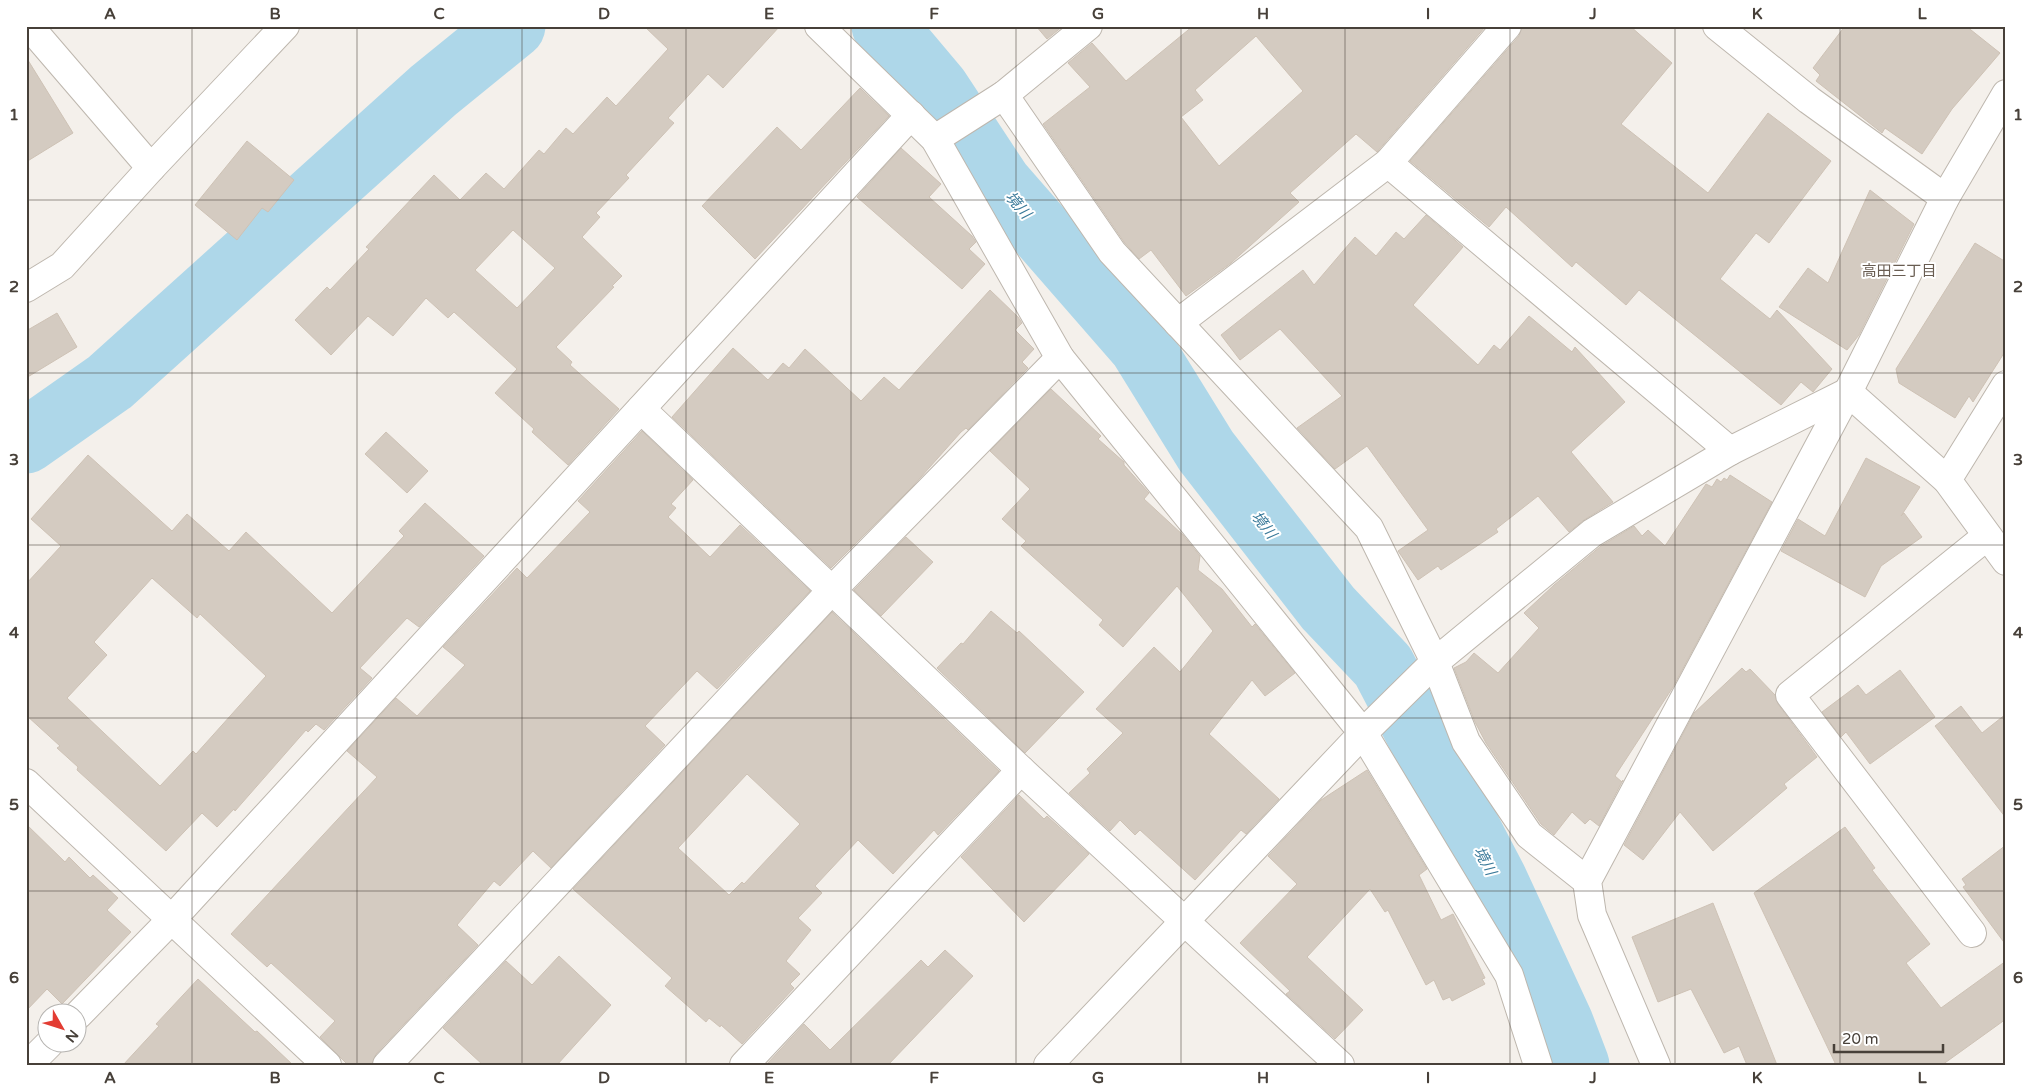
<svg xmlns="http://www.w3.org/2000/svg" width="2032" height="1091" viewBox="0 0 2032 1091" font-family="'Varela Round','Noto Sans JP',sans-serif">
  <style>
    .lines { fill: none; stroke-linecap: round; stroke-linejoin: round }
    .river { stroke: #aed7e9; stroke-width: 65 }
    .building { fill: #d4cbc1; stroke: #cec2b5; fill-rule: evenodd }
    .minor-casing { stroke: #beb7ae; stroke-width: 30 }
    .minor { stroke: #fff; stroke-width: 28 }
    .grid { fill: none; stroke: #474039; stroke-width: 1; stroke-opacity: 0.55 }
    .labels { text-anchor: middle; stroke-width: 4; stroke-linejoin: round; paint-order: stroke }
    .water-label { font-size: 15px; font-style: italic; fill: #397999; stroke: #fff }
    .neighbourhood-label { font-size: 15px; fill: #695d52; stroke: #fff }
    .neatline { fill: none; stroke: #474039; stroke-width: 2 }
    .grid-label { font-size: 16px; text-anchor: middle; font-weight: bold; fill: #474039 }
  </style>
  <rect width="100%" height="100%" fill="#f4f0eb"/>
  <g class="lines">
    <g class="river">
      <polyline points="884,26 937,89 999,183 1141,346 1206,451 1328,608 1383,666 1495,880 1561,1023 1577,1065"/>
      <polyline points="26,441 110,382 433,91 513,26"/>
    </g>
  </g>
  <g class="building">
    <path d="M 644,26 L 780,26 L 723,88 L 708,74 L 668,118 L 674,123 L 626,175 L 629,178 L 596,213 L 600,217 L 582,237 L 622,276 L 612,286 L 614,287 L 556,347 L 572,362 L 570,365 L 619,409 L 568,465 L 532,432 L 534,429 L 495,393 L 517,369 L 454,312 L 448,318 L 426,298 L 393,336 L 368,316 L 331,355 L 295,320 L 327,287 L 330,290 L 369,249 L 366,247 L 434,175 L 460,200 L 486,173 L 504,189 L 539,150 L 544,154 L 566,128 L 573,134 L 607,97 L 616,106 L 668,49 ZM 513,230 L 555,268 L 517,308 L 475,270 Z"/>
    <polygon points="1036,26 1063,26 1047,39"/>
    <path d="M 1193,26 L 1486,26 L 1377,152 L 1356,134 L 1290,193 L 1299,202 L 1231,263 L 1186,296 L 1151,250 L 1139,259 L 1124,242 L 1043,124 L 1090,87 L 1068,63 L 1092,43 L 1126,81 ZM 1256,36 L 1303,91 L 1219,166 L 1181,117 L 1203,100 L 1195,90 Z"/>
    <polygon points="1522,26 1630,26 1672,63 1621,124 1708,193 1768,113 1831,161 1769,243 1756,233 1720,279 1770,319 1777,310 1832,369 1813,392 1801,382 1781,405 1639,290 1626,305 1576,262 1572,267 1506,207 1489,227 1410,161 1519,36"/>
    <polygon points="1845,26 1966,26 2000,53 1952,109 1922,154 1885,128 1882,133 1816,81 1820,75 1813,68"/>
    <polygon points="26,57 73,133 26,162"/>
    <polygon points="860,88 889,116 755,259 702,206 777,127 801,150"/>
    <polygon points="247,141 294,180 268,212 262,208 237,240 195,205"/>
    <polygon points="901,148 941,184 929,197 972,236 976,242 969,249 985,264 962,289 857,197"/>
    <polygon points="1870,190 1914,224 1859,335 1847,350 1779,307 1808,268 1828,283"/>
    <polygon points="1426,215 1463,247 1413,305 1478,365 1494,345 1500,350 1529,316 1572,352 1575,347 1625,402 1571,452 1613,502 1584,520 1569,532 1538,496 1496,529 1498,532 1441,570 1438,566 1418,580 1398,551 1428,530 1367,446 1335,469 1297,428 1342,396 1280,329 1240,360 1221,335 1303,270 1314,285 1355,237 1376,256 1396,232 1404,239"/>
    <polygon points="1975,243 2006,262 2006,350 1973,402 1969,396 1955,418 1899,383 1896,369"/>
    <polygon points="990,290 1018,317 1022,323 1015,330 1034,349 1022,362 1028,368 968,430 966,428 961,432 913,486 831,568 672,417 733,348 768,380 783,363 789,368 805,349 861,401 884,377 899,390"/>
    <polygon points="57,313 77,347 26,378 26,331"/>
    <polygon points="1051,389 1101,436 1098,439 1124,462 1124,465 1149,493 1144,499 1183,535 1200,556 1198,570 1222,589 1252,627 1255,624 1295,673 1265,696 1252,680 1209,734 1279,799 1246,834 1241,830 1195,880 1140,830 1135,835 1120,820 1110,831 1069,793 1090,773 1087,769 1123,733 1096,709 1154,647 1180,672 1213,631 1177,586 1123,647 1099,625 1103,620 1021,546 1026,541 1002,519 1030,489 990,451"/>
    <polygon points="642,431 693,480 671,504 676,508 668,517 710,557 740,525 810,591 717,689 697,671 645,726 665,745 551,868 533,851 500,886 494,881 457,925 478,945 376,1054 372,1065 348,1065 320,1037 335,1021 271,963 267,967 231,934 377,777 347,751 396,698 417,716 465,665 443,647 517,568 527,578 590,512 578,501"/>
    <polygon points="386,432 428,471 407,493 365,454"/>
    <path d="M 88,455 L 172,531 L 187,514 L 229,551 L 246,532 L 332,613 L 404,536 L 399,531 L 425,503 L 484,556 L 419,627 L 407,618 L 360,668 L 372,678 L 324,730 L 316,724 L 308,732 L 306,730 L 235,811 L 234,809 L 217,827 L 202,813 L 166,851 L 77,770 L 78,767 L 57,748 L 60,746 L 26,715 L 26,584 L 61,546 L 31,519 ZM 152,578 L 197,618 L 200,614 L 266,676 L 196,754 L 193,751 L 160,786 L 67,698 L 107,655 L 94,642 Z"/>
    <polygon points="1866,458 1920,487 1901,516 1904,513 1922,537 1881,566 1865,597 1781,551 1798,519 1825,536"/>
    <polygon points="1730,475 1772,502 1673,687 1615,776 1622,782 1623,780 1599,826 1590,819 1585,824 1572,812 1554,835 1541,824 1486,743 1475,722 1454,668 1466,662 1474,653 1498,673 1539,628 1524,613 1554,585 1601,546 1634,526 1642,536 1648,530 1665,546 1706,484 1712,487 1717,479 1721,482 1724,478 1727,480"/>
    <polygon points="906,537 933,562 881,616 854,590"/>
    <polygon points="991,611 1017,633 1019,631 1084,692 1025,753 937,668 961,643 963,644"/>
    <path d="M 832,612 L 999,771 L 938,835 L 934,830 L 893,874 L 858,840 L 815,886 L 822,893 L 798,918 L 811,930 L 786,961 L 800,974 L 790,984 L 794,988 L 742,1044 L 721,1025 L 720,1027 L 709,1018 L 706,1022 L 665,986 L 672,978 L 573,889 ZM 747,774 L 800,824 L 744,884 L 742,882 L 729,895 L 678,848 Z"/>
    <polygon points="1742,668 1746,672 1750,669 1775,695 1778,704 1817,757 1784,784 1787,788 1713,851 1680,812 1643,860 1624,845 1694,713"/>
    <polygon points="1900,670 1935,717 1870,764 1846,732 1841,737 1822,712 1858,685 1866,695"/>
    <polygon points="1961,706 1982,733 2006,714 2006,818 1935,726"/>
    <polygon points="1367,770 1427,869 1419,875 1441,920 1453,914 1485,978 1482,979 1485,984 1452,1001 1450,997 1443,1000 1434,980 1426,985 1388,910 1385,912 1370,889 1307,957 1363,1010 1335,1039 1286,994 1290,991 1240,943 1297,884 1268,856 1321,800"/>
    <polygon points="1019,795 1044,819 1047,816 1089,854 1024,922 961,857"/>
    <polygon points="26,824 65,862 69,857 90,878 93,875 118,898 107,910 131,932 62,1004 47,989 26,1011"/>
    <polygon points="1845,827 1875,868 1872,870 1930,944 1906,963 1941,1008 2006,961 2006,1019 1942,1065 1836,1065 1754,893"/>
    <polygon points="2006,845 2006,945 1963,887 1966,885 1962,879"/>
    <polygon points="1713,903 1777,1065 1747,1065 1739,1046 1724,1053 1691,989 1658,1002 1632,937"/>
    <polygon points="945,950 973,976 888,1065 766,1065 804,1024 830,1050 921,960 928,967"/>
    <polygon points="559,956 611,1005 557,1065 483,1065 443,1028 506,961 532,985"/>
    <polygon points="198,979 255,1032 257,1031 293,1065 123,1065 159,1026 156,1024"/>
  </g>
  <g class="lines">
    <g class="minor-casing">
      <g id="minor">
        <polyline points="29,26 151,168"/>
        <polyline points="819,26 935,139 1060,358 1363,733 1509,975 1538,1065"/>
        <polyline points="1717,26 1809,100 1945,198"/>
        <polyline points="1004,95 1112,252 1369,528 1435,662 1466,742 1529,835 1587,881"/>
        <polyline points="935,139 1004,95 1088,26"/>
        <polyline points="1388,163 1730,451"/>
        <polyline points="26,288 62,266 151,168 285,26"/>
        <polyline points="1178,323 1388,163 1507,26"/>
        <polyline points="1848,392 1947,480 2006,561"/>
        <polyline points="641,409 1021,770 1340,1065"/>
        <polyline points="1947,480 2006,385"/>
        <polyline points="26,783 327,1065"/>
        <polyline points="1972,933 1790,695 1987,536"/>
        <polyline points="78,1015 171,920 911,115"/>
        <polyline points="28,1065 49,1044"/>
        <polyline points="387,1065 832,590 1060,358"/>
        <polyline points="744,1065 1021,770"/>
        <polyline points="1048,1065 1365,731 1435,662 1592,533 1730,451 1848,392"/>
        <polyline points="1656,1065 1592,915 1587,881 1848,392 1945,198 2006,94"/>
      </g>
    </g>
    <use href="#minor" class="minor"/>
  </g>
  <path class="grid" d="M 192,26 L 192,1065M 357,26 L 357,1065M 522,26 L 522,1065M 686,26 L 686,1065M 851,26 L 851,1065M 1016,26 L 1016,1065M 1181,26 L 1181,1065M 1345,26 L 1345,1065M 1510,26 L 1510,1065M 1675,26 L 1675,1065M 1840,26 L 1840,1065M 26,200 L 2006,200M 26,373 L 2006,373M 26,545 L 2006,545M 26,718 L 2006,718M 26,891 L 2006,891"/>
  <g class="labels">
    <g class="water-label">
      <text transform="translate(1018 205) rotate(49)" y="5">境川</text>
      <text transform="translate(1264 525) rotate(52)" y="5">境川</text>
      <text transform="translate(1485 861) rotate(62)" y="5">境川</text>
    </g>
    <g class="neighbourhood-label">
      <text x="1899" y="276">高田三丁目</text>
    </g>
  </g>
  <rect width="2032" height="1091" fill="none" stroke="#ffffff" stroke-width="55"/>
  <g transform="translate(62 1028) rotate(129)"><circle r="24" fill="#ffffff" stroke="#b5b3b0"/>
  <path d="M0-4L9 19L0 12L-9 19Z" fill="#e33c33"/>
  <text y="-8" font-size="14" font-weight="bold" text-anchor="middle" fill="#474039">N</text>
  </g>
  <path d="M1834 1044v8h109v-8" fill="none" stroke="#474039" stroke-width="2.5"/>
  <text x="1842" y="1044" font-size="15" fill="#474039" stroke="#ffffff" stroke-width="4" paint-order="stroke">20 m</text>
  <rect x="28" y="28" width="1976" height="1036" class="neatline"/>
  <g class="grid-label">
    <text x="110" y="19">A</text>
    <text x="275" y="19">B</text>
    <text x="439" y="19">C</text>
    <text x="604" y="19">D</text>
    <text x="769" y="19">E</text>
    <text x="934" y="19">F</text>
    <text x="1098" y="19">G</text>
    <text x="1263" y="19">H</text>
    <text x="1428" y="19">I</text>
    <text x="1593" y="19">J</text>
    <text x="1757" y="19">K</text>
    <text x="1922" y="19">L</text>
    <text x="14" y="120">1</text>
    <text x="2018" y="120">1</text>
    <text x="14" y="292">2</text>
    <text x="2018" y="292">2</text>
    <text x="14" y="465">3</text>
    <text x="2018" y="465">3</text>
    <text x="14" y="638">4</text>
    <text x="2018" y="638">4</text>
    <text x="14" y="810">5</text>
    <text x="2018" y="810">5</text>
    <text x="14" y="983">6</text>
    <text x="2018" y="983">6</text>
    <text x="110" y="1083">A</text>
    <text x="275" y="1083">B</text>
    <text x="439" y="1083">C</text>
    <text x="604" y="1083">D</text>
    <text x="769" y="1083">E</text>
    <text x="934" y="1083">F</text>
    <text x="1098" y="1083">G</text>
    <text x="1263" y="1083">H</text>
    <text x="1428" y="1083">I</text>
    <text x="1593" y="1083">J</text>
    <text x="1757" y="1083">K</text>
    <text x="1922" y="1083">L</text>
  </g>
</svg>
